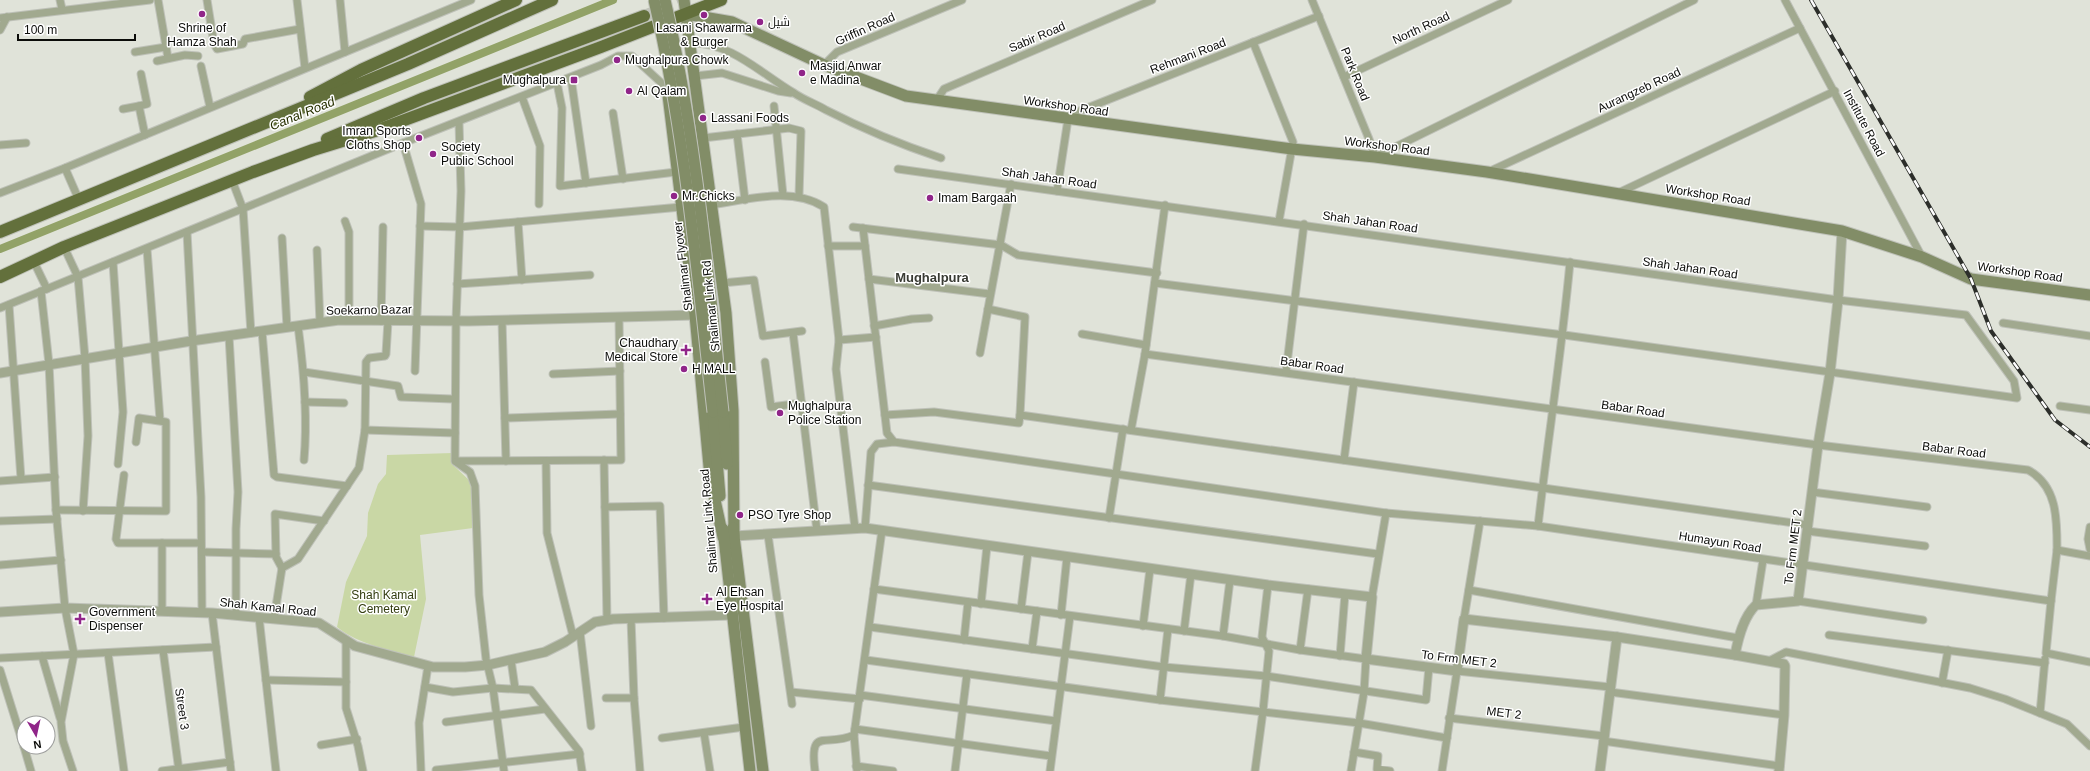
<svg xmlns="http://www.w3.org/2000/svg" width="2090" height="771" viewBox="0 0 2090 771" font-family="Helvetica,Cairo,sans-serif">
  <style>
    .green { fill: #c9d7a5 }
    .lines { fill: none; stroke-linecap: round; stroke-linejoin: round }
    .canal { stroke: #92a267; stroke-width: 8 }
    .trunk-tunnel { stroke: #c0c3ba; stroke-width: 12; stroke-dasharray: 12 6; stroke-linecap: butt }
    .minor-casing { stroke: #bec1b8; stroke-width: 9 }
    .tertiary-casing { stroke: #bec1b8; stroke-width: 11 }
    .secondary-casing { stroke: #bec1b8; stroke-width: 13 }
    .trunk-casing { stroke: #bec1b8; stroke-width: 14 }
    .minor { stroke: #a1a98f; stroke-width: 7 }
    .tertiary { stroke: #a1a98f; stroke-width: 9 }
    .secondary { stroke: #828d67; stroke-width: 11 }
    .trunk { stroke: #63703c; stroke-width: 12 }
    .rail-casing { stroke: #2c2e2a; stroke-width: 4 }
    .rail { stroke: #fff; stroke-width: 2.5; stroke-dasharray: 8; stroke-linecap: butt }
    .secondary-bridge-casing { stroke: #bec1b8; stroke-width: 13; stroke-linecap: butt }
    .secondary-bridge { stroke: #828d67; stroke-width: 11 }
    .poi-dot { fill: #902589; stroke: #fff; stroke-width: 1.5 }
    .labels { text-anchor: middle; stroke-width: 3; stroke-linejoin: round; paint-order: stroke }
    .poi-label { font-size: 12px; fill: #0b0c09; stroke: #fff; text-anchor: start }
    .street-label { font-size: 12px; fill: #0b0c09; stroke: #fff }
    .park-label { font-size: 12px; fill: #333d10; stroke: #fff }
    .water-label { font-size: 13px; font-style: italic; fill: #273001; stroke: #fff }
    .neighbourhood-label { font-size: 13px; font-weight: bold; fill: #393b34; stroke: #fff }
  </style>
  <rect width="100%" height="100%" fill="#e0e3d9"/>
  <path class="green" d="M 453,453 L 453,465 L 472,483 L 473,528 L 420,535 L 426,599 L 414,657 C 387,649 360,645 337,627 L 346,582 L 367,536 L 368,513 L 378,484 L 386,474 L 387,455 Z"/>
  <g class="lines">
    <polyline class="canal" points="0,249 613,0"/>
    <polyline class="trunk-tunnel" points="644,16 684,0"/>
    <g class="minor-casing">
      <g id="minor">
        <polyline points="60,0 62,9"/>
        <polyline points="158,0 168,58"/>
        <polyline points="207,0 214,44 217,49 243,44 245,39 300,29"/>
        <polyline points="297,0 305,68"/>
        <polyline points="340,0 345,52"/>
        <polyline points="1312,0 1369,139 1375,157 1694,0"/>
        <polyline points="1785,0 1922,257"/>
        <polyline points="0,18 150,0"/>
        <polyline points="0,30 7,17"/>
        <polyline points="1253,42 1293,142 1279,221"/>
        <path d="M 690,43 C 731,42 760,73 794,93 C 804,100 816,104 826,110 C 863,129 902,145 941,158"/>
        <polyline points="135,52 166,47"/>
        <polyline points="157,61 185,55 198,56"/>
        <polyline points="824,65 837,52 962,0"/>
        <polyline points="201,66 210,107"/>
        <polyline points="695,76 722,73 778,91 791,93"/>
        <polyline points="1344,77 1508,0"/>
        <polyline points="571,78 586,183"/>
        <polyline points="557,83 562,108 560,186 676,172"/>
        <polyline points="522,97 540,146 539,204"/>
        <polyline points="936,101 944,89 1152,0"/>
        <polyline points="139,106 147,104 141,74"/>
        <polyline points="774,106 783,195"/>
        <polyline points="123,109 139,106 145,135"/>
        <polyline points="613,113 623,179"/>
        <polyline points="459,122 461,191 456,321 455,461 621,460 619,317"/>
        <polyline points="737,134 745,200"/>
        <polyline points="703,138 789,128 801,131 799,196"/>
        <polyline points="403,143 421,204 415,371"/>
        <polyline points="0,145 26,143"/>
        <polyline points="65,168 79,200"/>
        <polyline points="898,169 1838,300 1966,315 2014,381 2017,398 1564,335 1155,283"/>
        <polyline points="1488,172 1800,28"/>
        <polyline points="232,180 243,209 251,333"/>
        <polyline points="1011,184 988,309 1025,317 1020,415 1808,525"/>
        <polyline points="1057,191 1068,119 1072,114 1319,16"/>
        <polyline points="0,193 65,168 471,0"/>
        <polyline points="1618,193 1835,91"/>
        <path d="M 711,205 C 748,200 791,186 824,207 L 839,340 L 836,369 L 855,528"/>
        <polyline points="345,221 349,232 349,320"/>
        <polyline points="518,222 522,280"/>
        <polyline points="420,226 460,227 681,207"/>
        <polyline points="853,227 1001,245 1018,255 1157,273"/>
        <polyline points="863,228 887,433 894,442 1386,513"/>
        <polyline points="187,232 201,497 202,612"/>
        <polyline points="282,238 287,327"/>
        <polyline points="828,246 865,246"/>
        <polyline points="64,247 78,277 85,358 88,436 83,511"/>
        <polyline points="147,249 160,420"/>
        <polyline points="317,250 320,323"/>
        <polyline points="34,262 47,289"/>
        <polyline points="113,262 123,412 118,464"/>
        <polyline points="869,279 990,294"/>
        <polyline points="722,283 754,280 763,336 802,331"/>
        <polyline points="457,284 590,275"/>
        <polyline points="41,291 49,364 56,510 65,608 74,654 61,722 63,741 73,771"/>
        <polyline points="9,305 21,479"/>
        <polyline points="0,308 403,143 601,65 618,56 632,56 667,88"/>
        <polyline points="502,320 506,461"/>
        <polyline points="381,321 383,227"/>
        <polyline points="2003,323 2090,336"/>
        <path d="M 298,326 C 304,371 308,415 304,460"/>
        <polyline points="874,326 912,319 929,318"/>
        <polyline points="262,331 274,475 277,477 347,486"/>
        <polyline points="793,333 817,531"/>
        <polyline points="1082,334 1146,345"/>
        <polyline points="229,336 238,492 236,529 236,615"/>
        <polyline points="839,340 876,337"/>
        <polyline points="980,353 988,309"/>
        <path d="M 1145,354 L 1818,445 L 2028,470 C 2058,486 2057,521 2057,550"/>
        <polyline points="765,362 771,407 802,403"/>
        <polyline points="304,372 398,386 401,397 452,399"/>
        <polyline points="1286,372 1304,224"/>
        <polyline points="553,374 620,371"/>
        <polyline points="305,402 344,403"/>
        <polyline points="2060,406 2090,410"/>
        <polyline points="885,415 934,412 1019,423 1020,415"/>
        <polyline points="505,418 620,414"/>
        <polyline points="365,430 455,433"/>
        <polyline points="1131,430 1145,354 1165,205"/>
        <polyline points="604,460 607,620"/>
        <polyline points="1344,460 1354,382"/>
        <polyline points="546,461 547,533 573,636"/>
        <polyline points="456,462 470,472 475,486 479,595 486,659 493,688 504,771"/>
        <polyline points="124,475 116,539 118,543 200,543"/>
        <polyline points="0,481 55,477"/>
        <polyline points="868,485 1378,554"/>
        <polyline points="1812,492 1927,507"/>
        <polyline points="605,507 660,506 664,618"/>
        <polyline points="56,510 166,511 166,422 139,418 136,442"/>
        <polyline points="1109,518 1123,429"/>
        <polyline points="0,521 57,519"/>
        <path d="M 1538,526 C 1548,438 1562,350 1570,262"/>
        <polyline points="2090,527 2088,539 2090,549"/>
        <polyline points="865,528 871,452 877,444 894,442"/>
        <polyline points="882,530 874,589 1223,636 1300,650 1366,659 1364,692 1351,771"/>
        <polyline points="1807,531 1925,546"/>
        <polyline points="768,535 792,704"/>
        <polyline points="162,543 162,611"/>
        <polyline points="202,552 276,554"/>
        <polyline points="0,565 61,560"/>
        <polyline points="282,568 276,557 275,514 324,521"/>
        <polyline points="1469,590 1738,638"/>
        <polyline points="1372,597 1386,513 1538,526 2051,601 2057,550 2090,556"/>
        <polyline points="1798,601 1923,620"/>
        <polyline points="2051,601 2046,653 2090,662"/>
        <polyline points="981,604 987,546"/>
        <polyline points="1756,605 1763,560"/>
        <polyline points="1021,609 1028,552"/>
        <polyline points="212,613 231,771"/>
        <polyline points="1061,615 1067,557"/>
        <polyline points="259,617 276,771"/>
        <polyline points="274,619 282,568 298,559 359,468 365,430 366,362 369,358 385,356 386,354 388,321"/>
        <polyline points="631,619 634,698 640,771"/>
        <polyline points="1464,619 1480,521"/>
        <polyline points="1143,626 1150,569"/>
        <polyline points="870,627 1164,667 1266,676 1426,700 1429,667"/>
        <polyline points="1184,631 1191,574"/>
        <polyline points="580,632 591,726"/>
        <polyline points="1829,635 2045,663"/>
        <polyline points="1223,636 1230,580"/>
        <polyline points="964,640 968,602"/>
        <polyline points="346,641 346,708 358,746 363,771"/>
        <polyline points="1032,649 1037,611"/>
        <polyline points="163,650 179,771"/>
        <polyline points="1300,650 1308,589"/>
        <polyline points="108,653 124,771"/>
        <polyline points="42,656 60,718"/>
        <polyline points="1340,656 1345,594"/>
        <polyline points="0,658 216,647"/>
        <polyline points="511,660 515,688"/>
        <polyline points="866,660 1160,700 1359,723 1447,738"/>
        <polyline points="1769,661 1786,652 1970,688 2005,699 2067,724 2090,746"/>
        <polyline points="0,670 24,747"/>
        <polyline points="266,680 346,682"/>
        <polyline points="1942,683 1948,650"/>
        <polyline points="425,687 453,692 493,688 531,690 579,751 582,771"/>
        <polyline points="791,692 860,699"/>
        <polyline points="1610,692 1784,715"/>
        <polyline points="860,695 1056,721"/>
        <polyline points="606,698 634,698"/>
        <polyline points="1160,700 1168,629"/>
        <polyline points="2040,713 2045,659"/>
        <polyline points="1449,718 1604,736"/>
        <polyline points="446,722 545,709"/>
        <polyline points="855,729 1051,756"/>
        <polyline points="704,733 710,771"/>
        <polyline points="854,735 857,771"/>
        <polyline points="662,738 744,727"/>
        <polyline points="1603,741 1780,766"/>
        <polyline points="321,745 357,739"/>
        <polyline points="24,747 31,771"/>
        <polyline points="1354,752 1378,756 1377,769 1390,771"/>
        <polyline points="856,766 893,771"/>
        <polyline points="436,770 580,754"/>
        <polyline points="162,771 230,762"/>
        <polyline points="421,771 419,723 428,666"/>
        <path d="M 815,771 C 809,725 826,748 854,735 L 874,589"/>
        <polyline points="955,771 967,674"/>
        <polyline points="1050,771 1070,616"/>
        <polyline points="1255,771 1263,711 1269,651 1262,637 1268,585"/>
        <polyline points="1442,771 1457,671 1610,687"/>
      </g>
    </g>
    <g class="tertiary-casing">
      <g id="tertiary">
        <polyline points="0,373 191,341 339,320 469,321 695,315"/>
        <polyline points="734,536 865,528 1268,585 1372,597 1366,659 1457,671 1464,619 1617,637"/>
        <polyline points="0,612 65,608 212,613 319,623 355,646 433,667 465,667 488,665 545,652 565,642 595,622 613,619 731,615"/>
        <polyline points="1735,655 1784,664 1785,666 1784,715 1779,771"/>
        <path d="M 1600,771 L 1617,637 L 1735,655 C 1738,639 1743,617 1756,605 L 1798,601 L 1818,445 L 1830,373 L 1838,300 L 1842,231"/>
      </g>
    </g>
    <g class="secondary-casing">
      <g id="secondary">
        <polyline points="684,0 726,313 733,411 734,536"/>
        <polyline points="686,14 732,22 824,65 906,96 1292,149 1375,157 1487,172 1842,231 1922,257 1971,279 2090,295"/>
        <polyline points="668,95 695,315 710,477 723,537"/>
        <polyline points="713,412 720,496"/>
        <polyline points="723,412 727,464"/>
        <polyline points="733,528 763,771"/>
        <polyline points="723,529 750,771"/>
      </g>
    </g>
    <g class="trunk-casing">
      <g id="trunk">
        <polyline points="310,97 361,70 516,0"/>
        <polyline points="327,139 424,98 644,16"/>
        <polyline points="0,232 408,64 552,0"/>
        <polyline points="0,277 64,247 253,172 313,150 375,131 601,47 721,0"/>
      </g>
    </g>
    <use href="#minor" class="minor"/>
    <use href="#tertiary" class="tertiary"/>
    <use href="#secondary" class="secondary"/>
    <use href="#trunk" class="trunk"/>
    <g class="rail-casing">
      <polyline id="rail" points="1811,0 1971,279 1991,331 2055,420 2090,447"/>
    </g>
    <use href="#rail" class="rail"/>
    <g class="secondary-bridge-casing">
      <g id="secondary-bridge">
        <path d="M 654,0 C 685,135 697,274 713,412"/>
        <path d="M 665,0 C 696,135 708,275 723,412"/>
      </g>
    </g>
    <use href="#secondary-bridge" class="secondary-bridge"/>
  </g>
  <g class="poi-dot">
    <circle cx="202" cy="14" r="4"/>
    <circle cx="704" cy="15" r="4"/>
    <circle cx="760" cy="22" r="4"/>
    <circle cx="617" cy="60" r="4"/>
    <circle cx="802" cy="73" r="4"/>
    <rect x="570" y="76" width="8" height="8" rx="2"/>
    <circle cx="629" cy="91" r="4"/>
    <circle cx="703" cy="118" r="4"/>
    <circle cx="419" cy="138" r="4"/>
    <circle cx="433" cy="154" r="4"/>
    <circle cx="674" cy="196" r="4"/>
    <circle cx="930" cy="198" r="4"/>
    <path d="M684 344h4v4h4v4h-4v4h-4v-4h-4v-4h4z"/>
    <circle cx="684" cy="369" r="4"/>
    <circle cx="780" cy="413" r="4"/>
    <circle cx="740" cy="515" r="4"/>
    <path d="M705 593h4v4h4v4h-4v4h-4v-4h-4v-4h4z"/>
    <path d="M78 613h4v4h4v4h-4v4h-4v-4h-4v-4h4z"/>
  </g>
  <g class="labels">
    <g class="poi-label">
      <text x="768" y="26">شیل</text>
      <text x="202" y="32" text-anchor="middle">Shrine of<tspan x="202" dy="14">Hamza Shah</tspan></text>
      <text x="704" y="32" text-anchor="middle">Lasani Shawarma<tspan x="704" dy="14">&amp; Burger</tspan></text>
      <text x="625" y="64">Mughalpura Chowk</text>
      <text x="810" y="70">Masjid Anwar<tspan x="810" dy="14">e Madina</tspan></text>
      <text x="566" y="84" text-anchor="end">Mughalpura</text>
      <text x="637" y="95">Al Qalam</text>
      <text x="711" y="122">Lassani Foods</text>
      <text x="411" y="135" text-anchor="end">Imran Sports<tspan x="411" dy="14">Cloths Shop</tspan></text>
      <text x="441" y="151">Society<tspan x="441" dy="14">Public School</tspan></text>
      <text x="682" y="200">Mr.Chicks</text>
      <text x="938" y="202">Imam Bargaah</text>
      <text x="678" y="347" text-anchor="end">Chaudhary<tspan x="678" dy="14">Medical Store</tspan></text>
      <text x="692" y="373">H MALL</text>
      <text x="788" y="410">Mughalpura<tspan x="788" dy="14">Police Station</tspan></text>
      <text x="748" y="519">PSO Tyre Shop</text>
      <text x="716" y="596">Al Ehsan<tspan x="716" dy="14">Eye Hospital</tspan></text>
      <text x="89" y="616">Government<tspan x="89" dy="14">Dispenser</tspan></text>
    </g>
    <g class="street-label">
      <text transform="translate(1421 28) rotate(-25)" y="4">North Road</text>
      <text transform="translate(865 29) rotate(-24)" y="4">Griffin Road</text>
      <text transform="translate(1037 37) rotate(-23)" y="4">Sabir Road</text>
      <text transform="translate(1188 56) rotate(-21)" y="4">Rehmani Road</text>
      <text transform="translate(1355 74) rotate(68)" y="4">Park Road</text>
      <text transform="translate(1639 90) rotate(-25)" y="4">Aurangzeb Road</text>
      <text transform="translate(1066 106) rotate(8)" y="4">Workshop Road</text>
      <text transform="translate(1864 123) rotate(62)" y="4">Institute Road</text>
      <text transform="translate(1387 146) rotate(7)" y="4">Workshop Road</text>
      <text transform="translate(1049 178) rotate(8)" y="4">Shah Jahan Road</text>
      <text transform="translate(1708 195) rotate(9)" y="4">Workshop Road</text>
      <text transform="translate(1370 222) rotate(8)" y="4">Shah Jahan Road</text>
      <text transform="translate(683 266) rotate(-97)" y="4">Shalimar Flyover</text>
      <text transform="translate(1690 268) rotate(8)" y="4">Shah Jahan Road</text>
      <text transform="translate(2020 272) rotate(8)" y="4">Workshop Road</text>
      <text transform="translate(711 306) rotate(-96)" y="4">Shalimar Link Rd</text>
      <text transform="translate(369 310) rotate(-1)" y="4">Soekarno Bazar</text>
      <text transform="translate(1312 365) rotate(8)" y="4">Babar Road</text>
      <text transform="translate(1633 409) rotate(8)" y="4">Babar Road</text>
      <text transform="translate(1954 450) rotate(7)" y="4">Babar Road</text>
      <text transform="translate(709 521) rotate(-95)" y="4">Shalimar Link Road</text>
      <text transform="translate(1720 542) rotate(9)" y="4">Humayun Road</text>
      <text transform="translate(1793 547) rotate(-83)" y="4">To Frm MET 2</text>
      <text transform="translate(268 607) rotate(6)" y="4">Shah Kamal Road</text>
      <text transform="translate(1459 659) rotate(7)" y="4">To Frm MET 2</text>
      <text transform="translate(182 709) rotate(82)" y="4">Street 3</text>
      <text transform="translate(1504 713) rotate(7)" y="4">MET 2</text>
    </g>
    <g class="park-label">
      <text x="384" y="599">Shah Kamal<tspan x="384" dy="14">Cemetery</tspan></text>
    </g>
    <g class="water-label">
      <text transform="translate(302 113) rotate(-22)" y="5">Canal Road</text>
    </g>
    <g class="neighbourhood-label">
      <text x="932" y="282">Mughalpura</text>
    </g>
  </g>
  <g transform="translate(36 735) rotate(171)"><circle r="19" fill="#ffffff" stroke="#9d9e9d"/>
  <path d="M0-3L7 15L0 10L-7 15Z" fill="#902589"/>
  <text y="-6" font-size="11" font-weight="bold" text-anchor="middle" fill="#0b0c09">N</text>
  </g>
  <path d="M18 34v6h117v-6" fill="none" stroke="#0b0c09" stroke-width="2"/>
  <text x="24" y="34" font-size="12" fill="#0b0c09" stroke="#ffffff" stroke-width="3" paint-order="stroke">100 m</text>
</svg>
